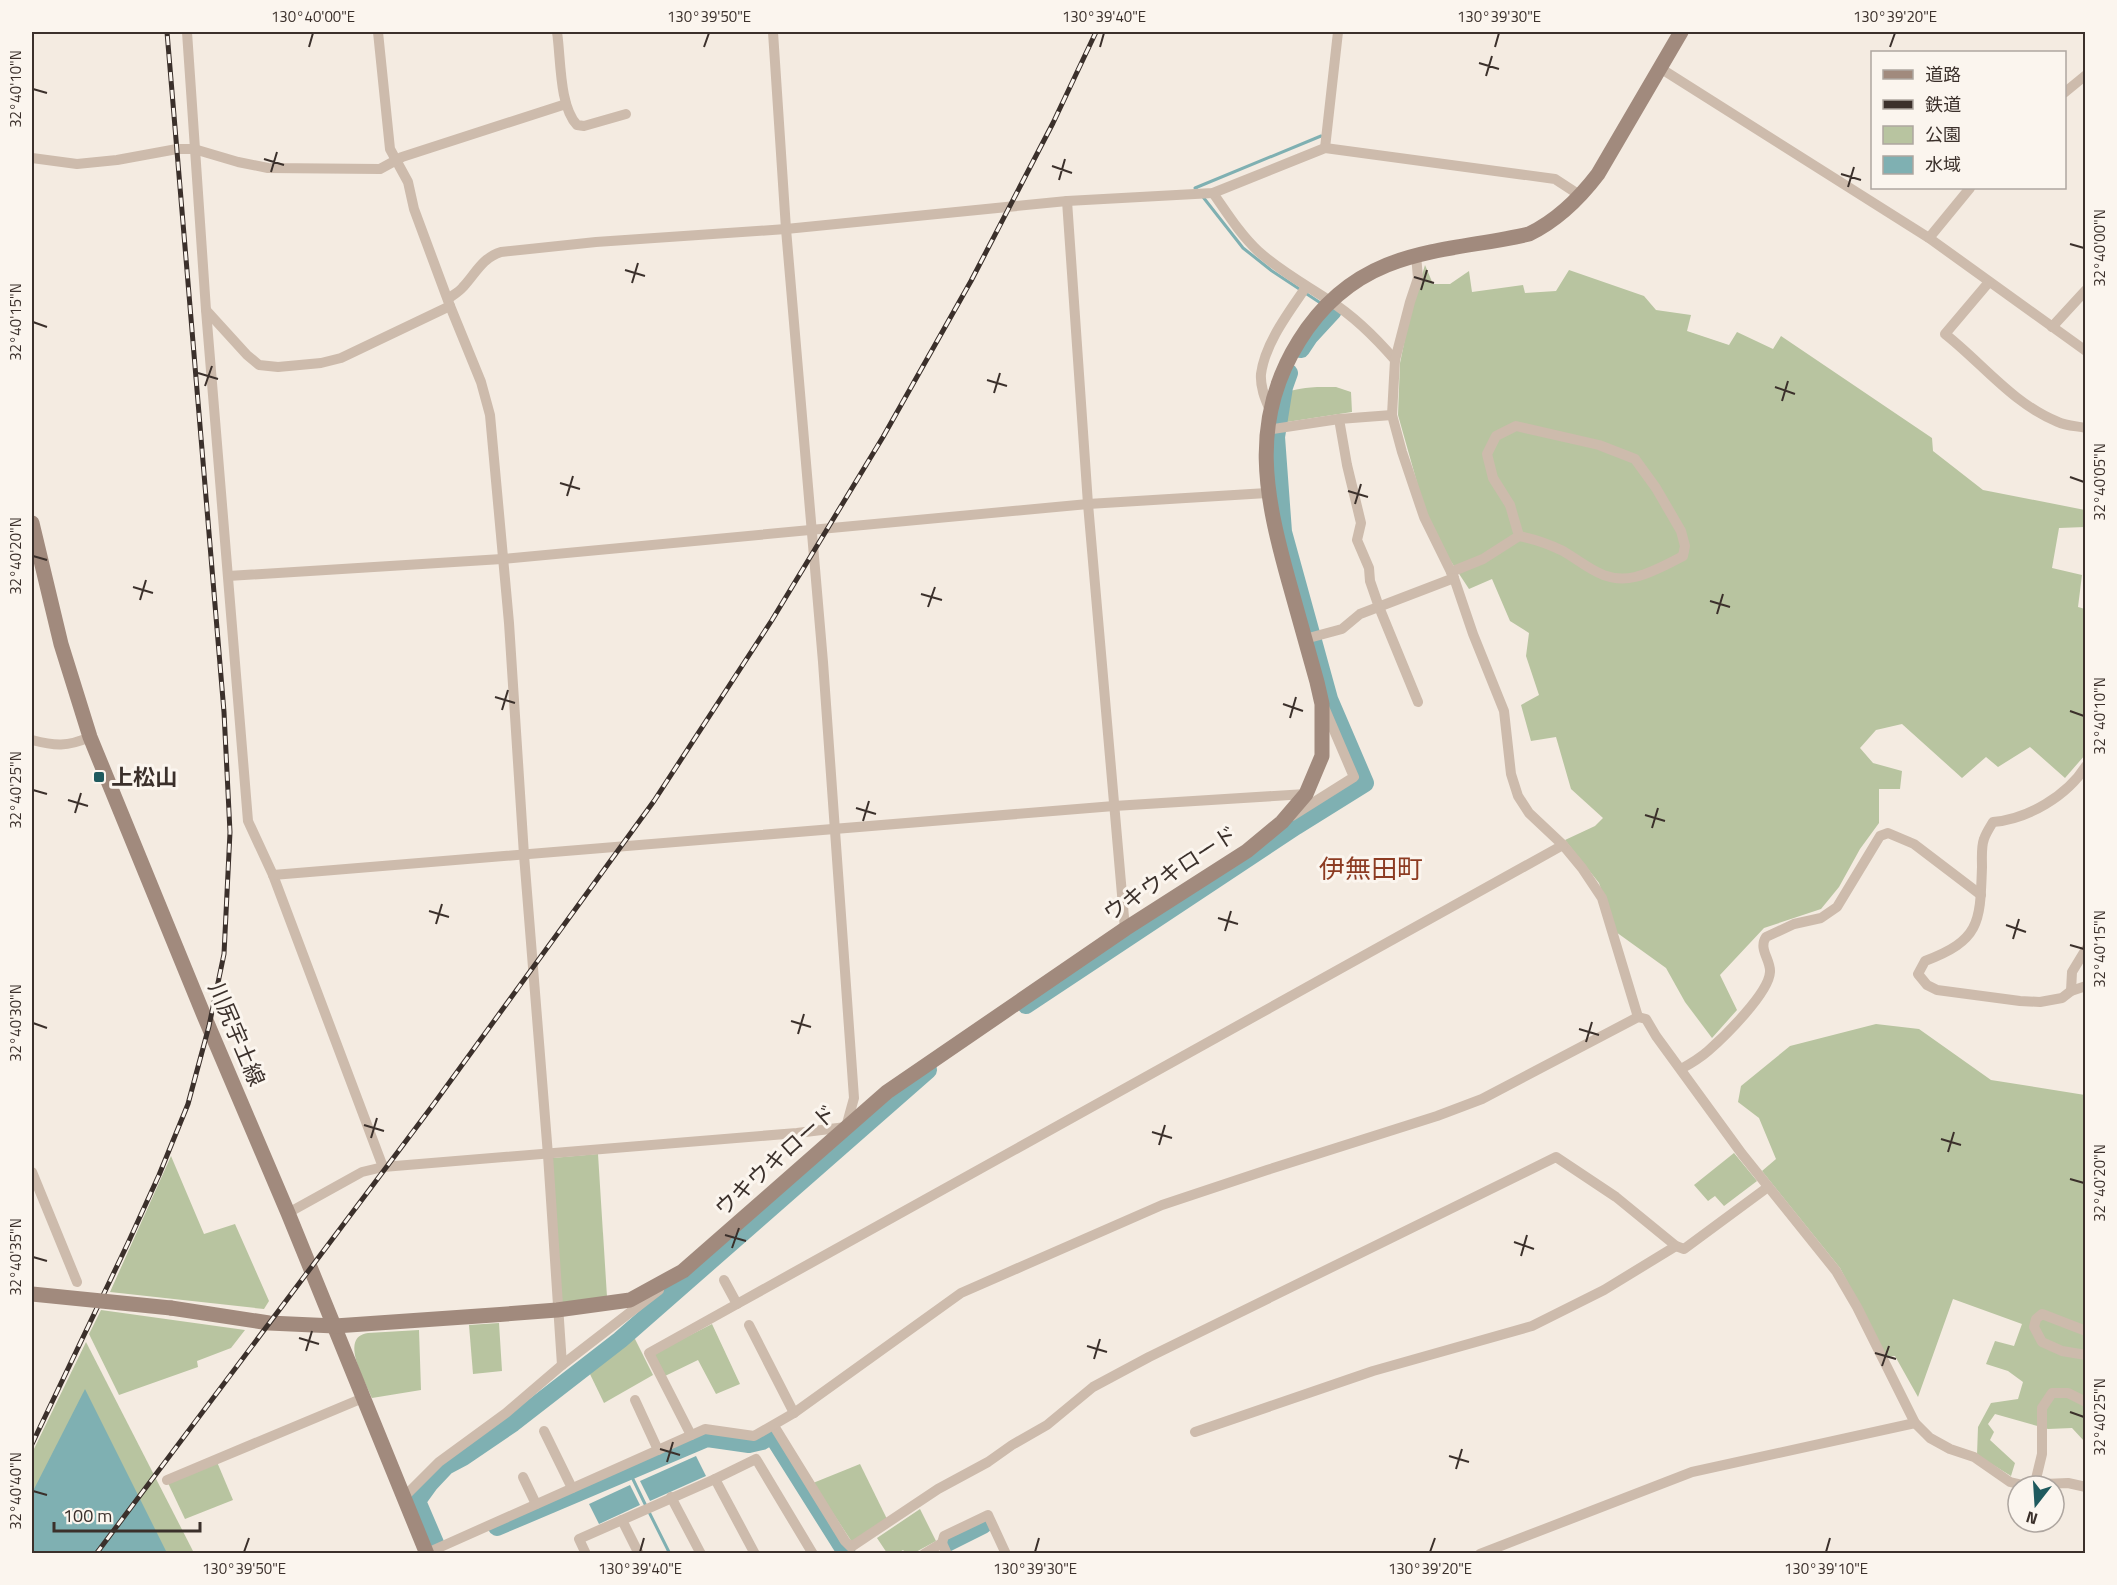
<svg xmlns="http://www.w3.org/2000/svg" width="2117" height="1585" viewBox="0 0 2117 1585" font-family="'Titillium Web','Noto Sans JP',sans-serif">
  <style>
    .green { fill: #b8c4a0 }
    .water { fill: #7fb0b2 }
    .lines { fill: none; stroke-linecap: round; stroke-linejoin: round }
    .stream { stroke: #7fb0b2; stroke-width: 3 }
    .river { stroke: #7fb0b2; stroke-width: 18 }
    .street { stroke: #cdbbac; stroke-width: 10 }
    .secondary { stroke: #a18a7d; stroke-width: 15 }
    .rail-casing { stroke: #3b302b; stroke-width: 5 }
    .rail { stroke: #fbf5ee; stroke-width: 3; stroke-dasharray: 9; stroke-linecap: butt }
    .secondary-bridge { stroke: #a18a7d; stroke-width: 15 }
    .ticks { fill: none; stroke: #3b302b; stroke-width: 2 }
    .poi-dot { fill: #1f5a5e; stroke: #fbf5ee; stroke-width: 2 }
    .labels { text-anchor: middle; stroke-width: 6; stroke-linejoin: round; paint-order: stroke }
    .poi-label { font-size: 22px; font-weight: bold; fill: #3b302b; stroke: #fbf5ee; text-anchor: start }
    .street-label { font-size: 22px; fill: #3b302b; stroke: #fbf5ee }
    .quarter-label { font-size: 26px; fill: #8c3b22; stroke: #fbf5ee }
    .neatline { fill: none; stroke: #3b302b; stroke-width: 2 }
    .ticks-label { font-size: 15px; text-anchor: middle; fill: #3b302b }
  </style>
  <rect width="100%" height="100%" fill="#f4ebe1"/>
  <g class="green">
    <polygon points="1425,265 1433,284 1450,284 1469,271 1472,292 1523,285 1525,293 1556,291 1569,270 1644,296 1656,310 1691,315 1687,331 1729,345 1737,332 1773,349 1781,336 1932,438 1933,451 1983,490 2085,510 2085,527 2059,528 2052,568 2082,575 2078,607 2085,609 2085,755 2065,778 2030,747 1998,767 1986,757 1962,778 1902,724 1876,730 1860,748 1873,763 1902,771 1900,789 1879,789 1879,823 1860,849 1839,887 1821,909 1764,928 1720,975 1737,1010 1712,1038 1685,1002 1666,968 1616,932 1599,883 1565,840 1595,826 1603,818 1571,789 1556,737 1531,741 1521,705 1539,695 1526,656 1529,633 1510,621 1492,579 1469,589 1448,557 1425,511 1398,415 1400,363 1409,319"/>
    <path d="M 1317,387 L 1336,387 L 1351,392 L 1352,412 L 1274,424 C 1282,391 1282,390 1317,387 Z"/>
    <polygon points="1876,1024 1919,1029 1991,1080 2085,1095 2085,1441 2084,1441 2072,1428 2048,1429 1995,1414 1988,1424 1994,1432 1990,1440 2015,1463 2011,1476 1977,1455 1978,1427 1991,1403 2018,1399 2023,1382 2008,1371 1986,1364 1995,1341 2014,1346 2022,1324 1953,1299 1918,1397 1895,1356 1887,1357 1840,1268 1762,1171 1776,1159 1759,1118 1738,1102 1741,1086 1790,1046"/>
    <polygon points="1734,1153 1757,1181 1724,1206 1715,1196 1708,1201 1694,1185"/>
    <polygon points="598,1154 607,1297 560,1305 552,1158"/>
    <polygon points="171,1156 204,1234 235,1224 269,1301 264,1309 110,1292"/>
    <polygon points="101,1310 245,1330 231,1348 197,1361 198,1367 119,1395 89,1334"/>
    <polygon points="499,1323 502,1371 473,1374 469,1325"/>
    <polygon points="712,1324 740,1384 716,1394 698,1360 665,1376 653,1354"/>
    <path d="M 419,1330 L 421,1390 L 372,1398 C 366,1382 338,1337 368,1333 Z"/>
    <polygon points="634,1337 653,1375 604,1403 588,1370"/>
    <polygon points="86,1342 194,1553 32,1553 32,1453"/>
    <polygon points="217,1462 233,1500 185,1519 168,1483"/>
    <polygon points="860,1464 887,1519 852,1542 813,1483"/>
    <polygon points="920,1509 936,1541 914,1553 906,1553 903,1550 898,1553 887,1553 877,1538"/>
  </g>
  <g class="water">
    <polygon points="85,1389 167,1553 32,1553 32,1493"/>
    <polygon points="696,1456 706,1476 650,1501 640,1481"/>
    <polygon points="630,1485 640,1505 599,1524 589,1504"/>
  </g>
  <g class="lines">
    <g class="stream">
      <polyline points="1197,190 1195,188 1321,136"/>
      <polyline points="1203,197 1243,248 1272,271 1322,304"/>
      <polyline points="629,1471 646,1506"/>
      <polyline points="649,1512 670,1554"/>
    </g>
    <g class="river">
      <polyline points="1301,349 1309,337 1333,311"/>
      <polyline points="1026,1005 1296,826 1365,783 1329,699 1283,532 1276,437 1284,387 1289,373"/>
      <polyline points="497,1527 707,1438 749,1444 762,1441 772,1435 847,1554"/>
      <polyline points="435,1543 417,1501 430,1483 446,1466 463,1457 513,1423 620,1340 928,1070"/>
      <polyline points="947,1543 983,1525"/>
    </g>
    <g class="street">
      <polyline points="187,32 206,310 248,821 273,875 383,1167"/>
      <polyline points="378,32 390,149 408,182 414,209 450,306 481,382 490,415 509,623 524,855 548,1155 562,1365"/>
      <path d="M 557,32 C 561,58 559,106 577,125 L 584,126 L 626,114"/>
      <polyline points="1660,68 1929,238 2086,351"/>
      <polyline points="2064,93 2086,75"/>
      <polyline points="1325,148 1338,32"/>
      <polyline points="32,158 77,164 117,160 177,149 194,149 238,162 268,168 380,169 402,157 566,104"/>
      <path d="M 1213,193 C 1227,213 1240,234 1258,251 C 1280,271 1306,285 1330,301 C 1355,317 1376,338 1395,360"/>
      <polyline points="1067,201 1088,504 1125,929"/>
      <polyline points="1929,238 1970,188"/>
      <polyline points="1416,255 1418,278 1410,302 1395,360 1394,378 1392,415 1402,452 1424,517 1454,578 1473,634 1504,711 1511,774 1518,796 1529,813 1563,845 1582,868 1602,898 1638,1017"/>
      <path d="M 1989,282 L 1945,334 C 1982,363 2013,404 2058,422 C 2066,426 2077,426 2086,428"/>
      <path d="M 448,299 C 453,295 459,292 463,287 C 476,273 482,258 501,252 L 596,242 L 786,229 L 1067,201 L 1213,193 L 1325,148 L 1555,179 L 1581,196"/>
      <polyline points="206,310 247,355 259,365 278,367 321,363 341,358 450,306"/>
      <polyline points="2052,327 2086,290"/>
      <path d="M 1270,410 C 1265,399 1260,387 1261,374 C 1265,343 1289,312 1306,287"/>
      <polyline points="1339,419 1347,465 1361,523 1357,540 1369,568 1370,581 1379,607 1418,702"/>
      <polyline points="1267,430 1339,419 1392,415"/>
      <path d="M 1451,572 L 1483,559 L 1519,536 L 1510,505 L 1493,478 L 1487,454 L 1496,436 L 1516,426 L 1599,445 L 1635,459 L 1656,488 L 1681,531 L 1685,546 L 1683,556 C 1668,564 1652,573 1635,577 C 1604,584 1587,565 1563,551 C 1549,544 1534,539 1519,536"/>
      <polyline points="228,576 502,559 1088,504 1267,493"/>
      <polyline points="1305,639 1342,629 1360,614 1454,578"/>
      <path d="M 32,740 C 55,746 67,747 90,737"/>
      <path d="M 2086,766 C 2067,796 2028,819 1993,822 C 1990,827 1986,833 1984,839 C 1981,847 1982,858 1982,867 C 1980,922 1981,940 1925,961 L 1918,974 L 1927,985 L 1937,990 L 2020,1001 L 2040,1002 L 2062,998 L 2071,991 L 2086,986"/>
      <polyline points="1292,816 1354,777 1324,707"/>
      <polyline points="273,875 1114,806 1306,794"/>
      <polyline points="2071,991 2072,972 2086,949"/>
      <path d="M 1681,1069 C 1690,1064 1700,1058 1708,1051 C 1724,1037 1769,993 1770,972 C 1771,960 1758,949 1766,937 L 1794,924 L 1821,918 L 1837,907 L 1880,836 L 1888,833 L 1914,844 L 1981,895"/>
      <polyline points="32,1172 77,1282"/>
      <polyline points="288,1213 362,1172 383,1167 797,1133 846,1127 854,1098 823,662 786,229 773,32"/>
      <polyline points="737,1304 1563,845"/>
      <polyline points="749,1325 794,1413"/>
      <polyline points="2086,1331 2042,1314 2036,1319 2034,1327 2042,1342 2062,1351 2086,1355"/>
      <polyline points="635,1400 658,1450"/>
      <polyline points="774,1426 845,1541 851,1547 938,1489 988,1462 1012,1445 1047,1425 1093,1387 1149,1357 1556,1157 1616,1197 1676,1246 1684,1249 1768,1187"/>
      <polyline points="544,1431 572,1488"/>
      <polyline points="1195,1432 1373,1371 1532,1326 1604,1290 1676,1246"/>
      <polyline points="691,1435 649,1353 737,1304 724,1280"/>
      <polyline points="523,1477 536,1504"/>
      <polyline points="715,1479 755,1554"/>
      <polyline points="167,1480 363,1398"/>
      <polyline points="2035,1483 2042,1454 2042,1408 2052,1393 2068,1393 2086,1402"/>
      <polyline points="404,1497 439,1462 506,1413 562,1365 659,1290"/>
      <polyline points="671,1497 701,1554"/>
      <polyline points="622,1520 639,1554"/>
      <polyline points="942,1543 944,1536 988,1515 1006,1554"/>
      <polyline points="427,1553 705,1429 754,1436 794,1413 961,1293 1162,1205 1267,1170 1437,1116 1482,1099 1638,1017 1646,1019 1656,1036 1742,1154 1836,1271 1857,1307 1915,1423 1930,1438 1950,1449 1974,1457 2010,1482 2023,1485 2068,1483 2086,1487"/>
      <polyline points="586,1554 579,1539 715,1479 756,1459 813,1554"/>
      <polyline points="924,1554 942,1543 947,1554"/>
      <polyline points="1480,1554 1692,1472 1915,1423"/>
    </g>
    <g class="secondary">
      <polyline points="32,523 61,644 90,737 205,1018 288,1213 427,1554"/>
      <path d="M 171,1308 L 269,1323 L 335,1326 L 493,1315 L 557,1310 L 630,1300 L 683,1271 L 887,1092 L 1125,929 L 1247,851 L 1282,822 L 1306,794 L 1322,756 L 1322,704 L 1317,682 C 1308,649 1298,615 1289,582 C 1265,496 1249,421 1299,341 C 1320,307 1350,280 1387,265 C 1432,247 1483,245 1529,234 C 1558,220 1579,199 1598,174 L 1681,32"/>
    </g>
    <g class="rail-casing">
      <g id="rail">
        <polyline points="32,1444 128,1243 159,1175 188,1104 209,1026 224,954 230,832 224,712 167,32"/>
        <polyline points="96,1554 433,1105 654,801 772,620 883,437 971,281 1053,123 1096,32"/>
      </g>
    </g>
    <use href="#rail" class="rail"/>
    <polyline class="secondary-bridge" points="32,1294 171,1308"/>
  </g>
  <path class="ticks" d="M 309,47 L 313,33M 704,47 L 709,33M 1100,47 L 1104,33M 1495,47 L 1499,33M 1890,47 L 1895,33M 1479,63 L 1499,69M 1486,76 L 1492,56M 33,89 L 47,93M 264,159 L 284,165M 1052,166 L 1072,173M 271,172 L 277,152M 1841,174 L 1861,180M 1059,180 L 1065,159M 1848,187 L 1854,167M 2070,244 L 2084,248M 625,270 L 645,276M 1414,277 L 1434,283M 632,283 L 638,263M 1421,290 L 1427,270M 33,322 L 47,327M 198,373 L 218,379M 987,380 L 1007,386M 205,386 L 212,366M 1775,387 L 1795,394M 994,393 L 1000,373M 1782,401 L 1788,381M 2070,477 L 2084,482M 560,483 L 580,489M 1348,491 L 1368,497M 567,496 L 573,476M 1355,504 L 1361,484M 33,556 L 47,560M 133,587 L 153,593M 921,594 L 942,600M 140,600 L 146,580M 1710,601 L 1730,607M 928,607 L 935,587M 1717,614 L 1723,594M 495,697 L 515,703M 1283,704 L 1303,711M 502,710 L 508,690M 2070,711 L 2084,716M 1290,718 L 1296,697M 33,790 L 47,794M 68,800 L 88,806M 856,808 L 876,814M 75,813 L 81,793M 1645,815 L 1665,821M 863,821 L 869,801M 1652,828 L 1658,808M 429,911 L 449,917M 1218,918 L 1238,924M 436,924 L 442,904M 2006,925 L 2026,932M 1225,931 L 1231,911M 2013,939 L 2019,919M 2070,945 L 2084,949M 791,1021 L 811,1027M 33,1023 L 47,1028M 1579,1029 L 1599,1035M 798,1034 L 804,1014M 1586,1042 L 1592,1022M 364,1125 L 384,1131M 1152,1132 L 1172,1138M 371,1138 L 377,1118M 1941,1139 L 1961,1145M 1159,1145 L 1165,1125M 1948,1152 L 1954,1132M 2070,1179 L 2084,1183M 725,1235 L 746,1241M 1514,1242 L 1534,1249M 732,1248 L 739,1228M 1521,1256 L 1527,1235M 33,1257 L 47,1261M 299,1338 L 319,1344M 1087,1346 L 1107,1352M 306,1351 L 312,1331M 1875,1353 L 1896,1359M 1094,1359 L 1100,1339M 1882,1366 L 1889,1346M 2070,1412 L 2084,1417M 660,1449 L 680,1455M 1449,1456 L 1469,1462M 667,1462 L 673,1442M 1456,1469 L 1462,1449M 33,1491 L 47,1495M 244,1552 L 249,1538M 640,1552 L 644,1538M 1035,1552 L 1039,1538M 1430,1552 L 1435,1538M 1826,1552 L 1830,1538"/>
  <rect class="poi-dot" x="93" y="771" width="12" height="12" rx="3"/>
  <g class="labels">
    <g class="poi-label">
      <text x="111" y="785">上松山</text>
    </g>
    <g class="street-label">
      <text transform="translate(1170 873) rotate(-33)" y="8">ウキウキロード</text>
      <text transform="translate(237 1034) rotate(67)" y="8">川尻宇土線</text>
      <text transform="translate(775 1160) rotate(-42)" y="8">ウキウキロード</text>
    </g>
    <g class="quarter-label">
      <text x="1371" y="878">伊無田町</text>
    </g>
  </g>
  <rect width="2117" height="1585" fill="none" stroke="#fbf5ee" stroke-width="66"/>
  <rect x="1871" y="51" width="195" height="138" fill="#fbf5ee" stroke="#aea6a0" stroke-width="1.5"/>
  <rect x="1883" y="70" width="30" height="9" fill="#a18a7d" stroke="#aea6a0" stroke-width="1.5"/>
  <text x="1925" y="81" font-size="18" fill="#3b302b">道路</text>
  <rect x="1883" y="100" width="30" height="9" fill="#3b302b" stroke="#aea6a0" stroke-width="1.5"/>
  <text x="1925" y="111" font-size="18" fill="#3b302b">鉄道</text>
  <rect x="1883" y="126" width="30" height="18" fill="#b8c4a0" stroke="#aea6a0" stroke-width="1.5"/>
  <text x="1925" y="141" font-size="18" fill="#3b302b">公園</text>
  <rect x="1883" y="156" width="30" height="18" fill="#7fb0b2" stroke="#aea6a0" stroke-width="1.5"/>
  <text x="1925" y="171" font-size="18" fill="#3b302b">水域</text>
  <g transform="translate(2036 1504) rotate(197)"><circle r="28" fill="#fbf5ee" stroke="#aea6a0" stroke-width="1.5"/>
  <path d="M0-4.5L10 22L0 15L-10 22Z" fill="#1f5a5e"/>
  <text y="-9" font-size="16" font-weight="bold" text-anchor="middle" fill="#3b302b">N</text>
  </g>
  <path d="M54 1522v9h146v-9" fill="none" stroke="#3b302b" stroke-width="3"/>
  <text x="63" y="1522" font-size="18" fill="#3b302b" stroke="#fbf5ee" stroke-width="4.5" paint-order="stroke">100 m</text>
  <rect x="33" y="33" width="2051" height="1519" class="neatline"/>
  <g class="ticks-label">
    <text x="313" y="22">130°40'00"E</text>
    <text x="709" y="22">130°39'50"E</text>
    <text x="1104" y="22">130°39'40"E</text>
    <text x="1499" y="22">130°39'30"E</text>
    <text x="1895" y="22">130°39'20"E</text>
    <text transform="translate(16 89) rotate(-90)" y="5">32°40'10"N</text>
    <text transform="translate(2100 248) rotate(-90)" y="5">32°40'00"N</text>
    <text transform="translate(16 322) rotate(-90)" y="5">32°40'15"N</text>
    <text transform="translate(2100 482) rotate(-90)" y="5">32°40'05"N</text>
    <text transform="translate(16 556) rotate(-90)" y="5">32°40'20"N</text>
    <text transform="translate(2100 716) rotate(-90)" y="5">32°40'10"N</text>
    <text transform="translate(16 790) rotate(-90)" y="5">32°40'25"N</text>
    <text transform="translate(2100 949) rotate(-90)" y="5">32°40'15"N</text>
    <text transform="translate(16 1023) rotate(-90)" y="5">32°40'30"N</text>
    <text transform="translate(2100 1183) rotate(-90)" y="5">32°40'20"N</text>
    <text transform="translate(16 1257) rotate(-90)" y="5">32°40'35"N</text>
    <text transform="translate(2100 1417) rotate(-90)" y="5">32°40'25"N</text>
    <text transform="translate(16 1491) rotate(-90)" y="5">32°40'40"N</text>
    <text x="244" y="1574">130°39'50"E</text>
    <text x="640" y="1574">130°39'40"E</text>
    <text x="1035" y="1574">130°39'30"E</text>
    <text x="1430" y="1574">130°39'20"E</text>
    <text x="1826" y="1574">130°39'10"E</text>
  </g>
</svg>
